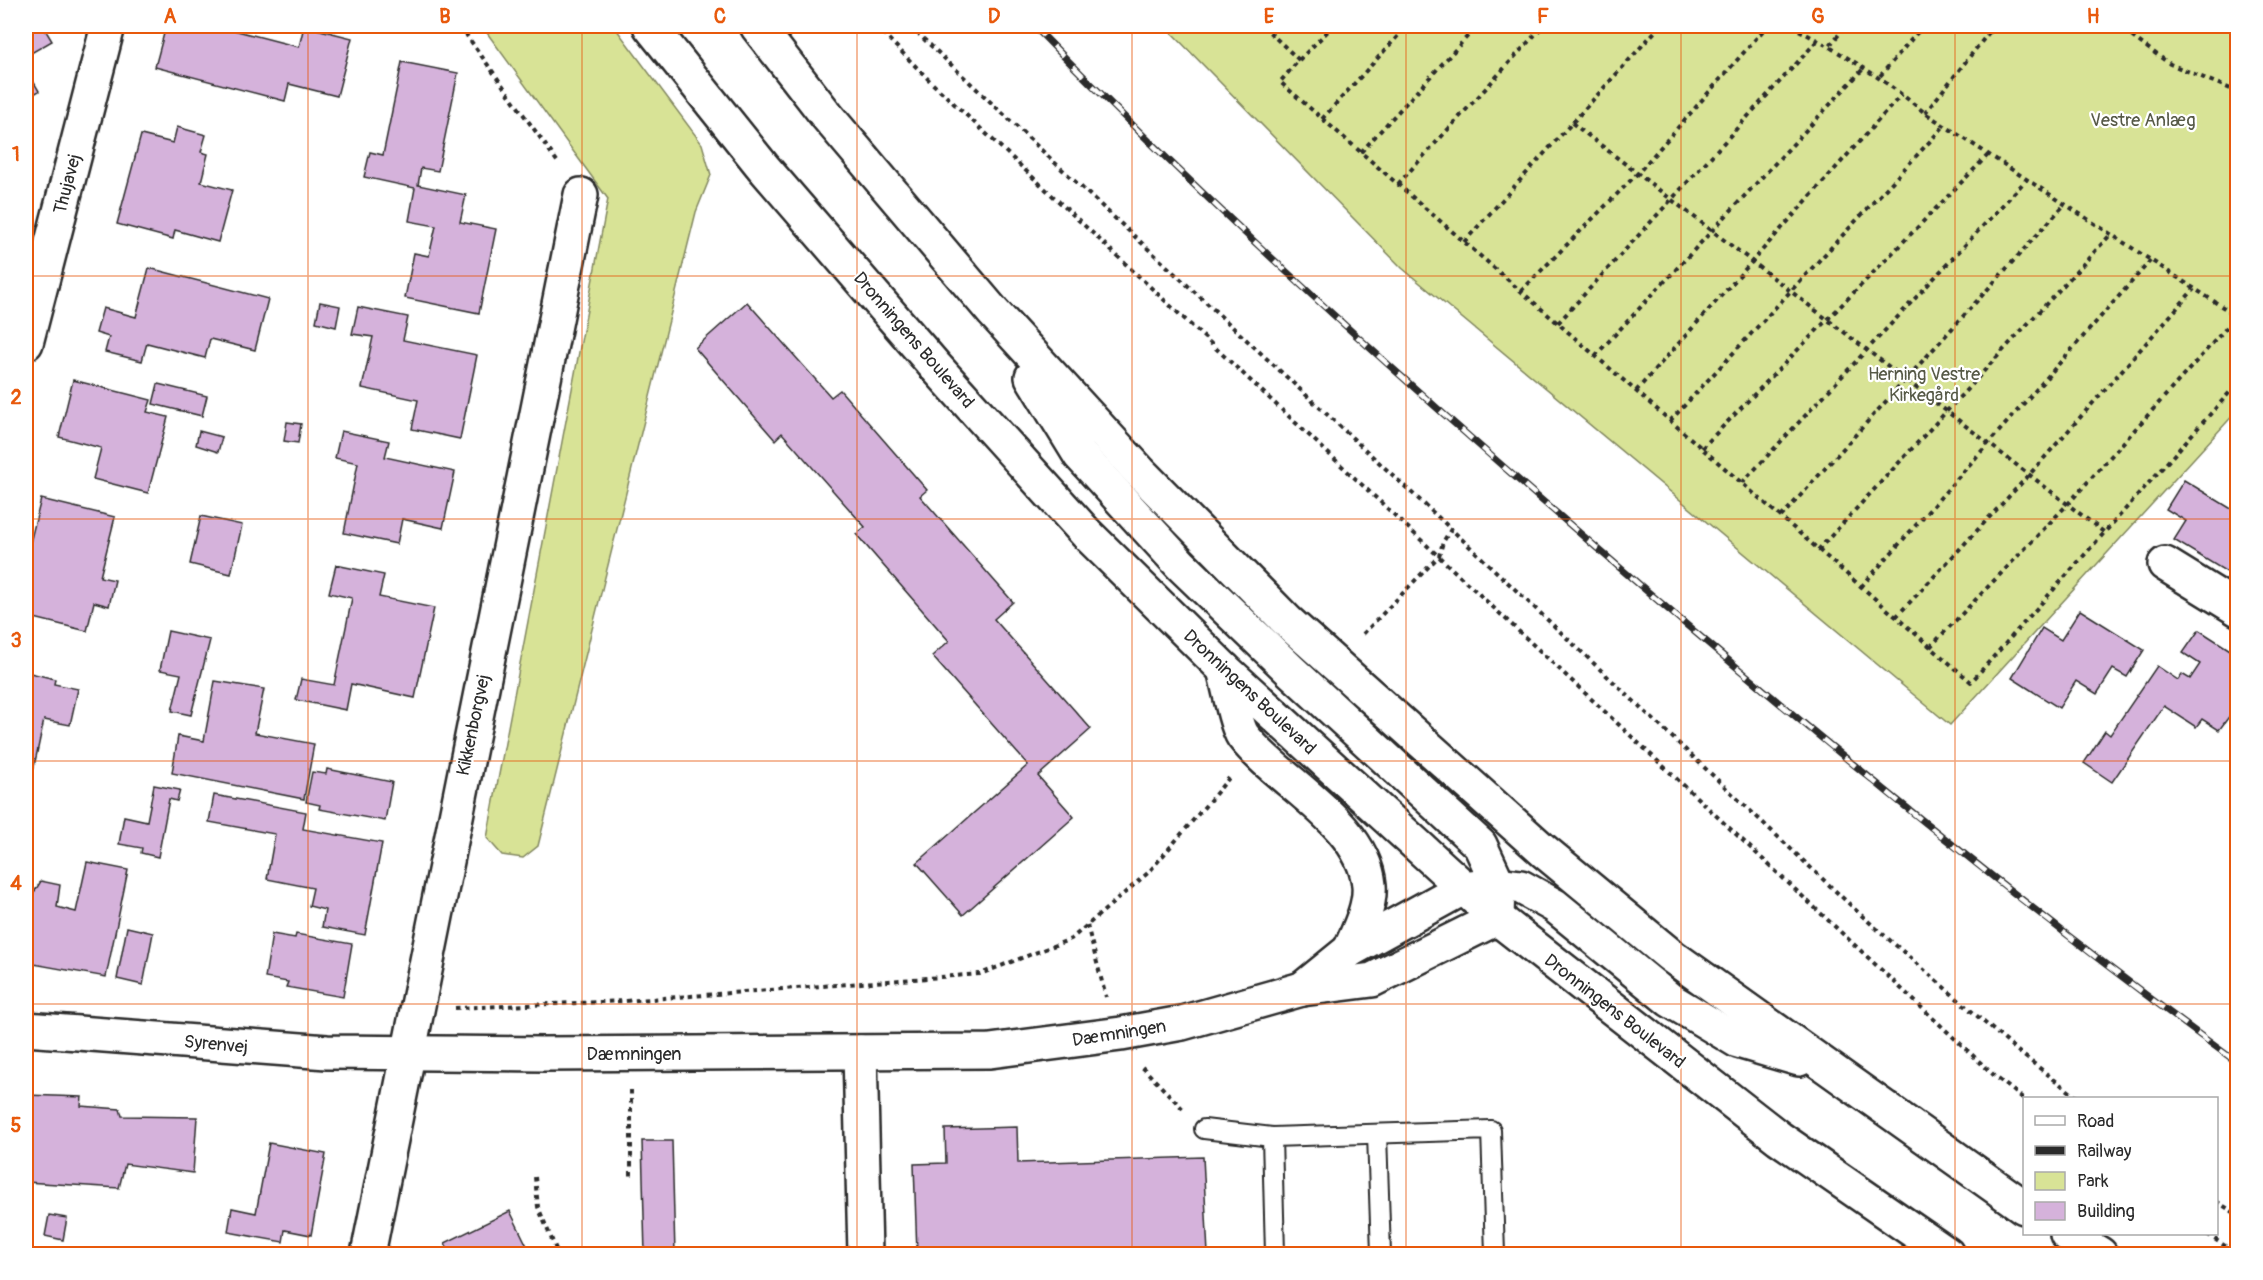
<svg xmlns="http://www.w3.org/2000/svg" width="2263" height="1280" viewBox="0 0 2263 1280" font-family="Pangolin,sans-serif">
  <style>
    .green { fill: #d8e396; stroke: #828760; stroke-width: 1.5 }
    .building { fill: #d5b2db; stroke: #2b2b2b; stroke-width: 1.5 }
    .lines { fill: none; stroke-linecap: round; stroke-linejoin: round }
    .service-casing { stroke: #2b2b2b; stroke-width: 22 }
    .minor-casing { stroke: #2b2b2b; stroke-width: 38 }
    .secondary-casing { stroke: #2b2b2b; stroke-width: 38 }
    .path { stroke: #2b2b2b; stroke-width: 4; stroke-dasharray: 4.5 4.5; stroke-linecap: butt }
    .service { stroke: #fff; stroke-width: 18 }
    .minor { stroke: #fff; stroke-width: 33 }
    .secondary { stroke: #fff; stroke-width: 33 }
    .rail-casing { stroke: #2b2b2b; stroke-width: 7 }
    .rail { stroke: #fff; stroke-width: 4.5; stroke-dasharray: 14; stroke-linecap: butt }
    .grid { fill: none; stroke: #e8590c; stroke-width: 1.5; stroke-opacity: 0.55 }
    .labels { text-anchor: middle; stroke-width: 4.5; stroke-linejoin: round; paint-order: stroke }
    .park-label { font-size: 18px; fill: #565946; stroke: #fff }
    .street-label { font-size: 18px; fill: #2b2b2b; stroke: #fff }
    .neatline { fill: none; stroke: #e8590c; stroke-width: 2 }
    .grid-label { font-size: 20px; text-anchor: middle; font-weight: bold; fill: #e8590c }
  </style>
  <rect width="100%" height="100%" fill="#fff"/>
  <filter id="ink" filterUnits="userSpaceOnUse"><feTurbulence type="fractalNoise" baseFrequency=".0167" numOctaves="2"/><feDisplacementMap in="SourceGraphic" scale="12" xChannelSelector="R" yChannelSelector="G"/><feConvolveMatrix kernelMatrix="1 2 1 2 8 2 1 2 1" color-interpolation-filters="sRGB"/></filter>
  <g filter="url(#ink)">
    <g class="green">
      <polygon points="482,26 614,26 702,144 711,175 696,212 538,846 523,858 502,855 487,838 608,199"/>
      <polygon points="1165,26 2237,26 2237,411 1950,725 1402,268"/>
    </g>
    <g class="building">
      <polygon points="26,26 43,26 52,41 26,56"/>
      <polygon points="166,26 218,26 299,47 304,26 352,38 337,96 289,84 285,101 155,67"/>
      <polygon points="402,62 458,73 438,171 421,168 418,185 466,195 460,222 496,229 479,313 405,298 414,253 429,256 436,226 409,221 415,188 364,177 370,152 383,155"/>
      <polygon points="26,69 39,91 26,99"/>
      <polygon points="177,127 206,135 201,152 208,154 201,182 232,190 218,242 175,230 173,239 117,224 141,135 173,143"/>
      <polygon points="149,268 268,299 255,350 210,339 205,358 147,343 142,361 105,352 109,337 96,333 103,308 136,317"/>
      <polygon points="320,302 340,306 336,327 316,322"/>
      <polygon points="747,302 831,397 840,390 927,490 920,496 1013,602 994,619 1091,729 1038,776 1074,817 963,915 917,863 1028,765 932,656 949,641 856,534 865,527 782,433 775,440 695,348"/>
      <polygon points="358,307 408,317 403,340 477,355 460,439 412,429 418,400 362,388 373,337 352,334"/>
      <polygon points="73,380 151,400 147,412 168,417 148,493 93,479 101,448 59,437"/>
      <polygon points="158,384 207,396 202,416 153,404"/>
      <polygon points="287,422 301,424 298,443 284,441"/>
      <polygon points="199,431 222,437 218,452 196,445"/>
      <polygon points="341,431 389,441 385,457 455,472 443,528 402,519 397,544 344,533 358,463 335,458"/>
      <polygon points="2184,480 2238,513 2238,572 2235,577 2174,540 2186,521 2166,509"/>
      <polygon points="41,499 115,517 100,577 115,580 109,606 94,602 87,631 26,616 26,559"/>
      <polygon points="201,516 242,525 231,574 190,564"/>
      <polygon points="336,565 384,575 379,597 434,608 415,698 351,684 346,710 296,700 301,679 334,685 352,598 329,593"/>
      <polygon points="2080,610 2144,650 2127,677 2113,669 2097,694 2076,681 2059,708 2012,678 2042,628 2061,640"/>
      <polygon points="2199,630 2238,655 2238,718 2231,714 2219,730 2202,719 2196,727 2164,706 2112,782 2084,763 2105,731 2110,735 2157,666 2178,680 2182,674 2190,679 2200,664 2183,653"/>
      <polygon points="168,631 210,640 191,715 172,711 181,674 160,670"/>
      <polygon points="26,672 55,679 54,684 78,689 70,725 44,720 26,804"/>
      <polygon points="215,681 264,689 255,733 314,744 304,799 172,773 178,736 204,741"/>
      <polygon points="327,769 392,782 385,821 319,809 320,805 306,802 312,772 326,774"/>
      <polygon points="154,785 180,790 177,801 169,799 158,857 141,853 142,848 119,844 124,816 147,821"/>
      <polygon points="214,795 306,812 303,829 382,843 365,935 322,927 325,910 309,906 313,888 267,879 275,834 209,822"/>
      <polygon points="87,862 128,870 106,977 34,964 28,994 26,993 26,901 28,902 41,881 60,885 57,907 76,912"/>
      <polygon points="127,927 153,933 143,985 117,979"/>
      <polygon points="272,934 295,938 296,934 352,944 343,997 286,987 288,982 265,978"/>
      <polygon points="26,1095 82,1097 81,1106 120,1109 122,1116 197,1117 193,1173 125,1164 119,1188 26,1182"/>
      <polygon points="1017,1127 1018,1163 1203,1157 1208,1254 917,1254 914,1164 946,1163 945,1129"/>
      <polygon points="642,1141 672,1141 675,1254 645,1254"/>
      <polygon points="269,1143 326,1154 311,1235 285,1230 283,1242 228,1232 232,1208 256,1213"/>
      <polygon points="510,1211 531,1254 451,1254 445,1243"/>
      <polygon points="49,1215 67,1218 63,1240 45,1236"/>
    </g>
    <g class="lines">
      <g class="service-casing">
        <g id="service">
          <polyline points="1204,1129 1272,1137"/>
          <polyline points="1377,1134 1381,1254"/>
          <polyline points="1275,1254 1272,1137 1491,1130 1495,1254"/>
        </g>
      </g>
      <g class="minor-casing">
        <g id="minor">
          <polyline points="26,343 108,26"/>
          <polyline points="2165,564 2238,609"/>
          <polyline points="26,1029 327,1052 543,1054 990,1051 1121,1034 1182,1023 1302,989"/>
          <polyline points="860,1052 865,1254"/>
          <polyline points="368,1254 581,195"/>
        </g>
      </g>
      <g class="secondary-casing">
        <g id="secondary">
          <polyline points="650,26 763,167 935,366 1086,533 1224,669 1497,918 1779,1138 1947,1254"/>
          <polyline points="757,26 827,116 993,312 1140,472 1288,622 1544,851 1670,955 2024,1207"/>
          <polyline points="1032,377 1080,455 1181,565 1290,670 1480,845 1498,884 1497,918 1372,980 1302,989"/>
          <path d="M 1224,669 C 1228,684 1236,726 1243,736 C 1278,782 1363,822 1369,885 C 1371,907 1358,931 1350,950"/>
          <polyline points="1302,989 1350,950 1463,888 1498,884 1521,887 1555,906 1670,1000 1738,1041 1799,1059"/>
          <polyline points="2067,1234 2100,1254"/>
        </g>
      </g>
      <g class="path">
        <polyline points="460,26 559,164"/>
        <polyline points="876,26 933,84 1997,1078 2024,1099"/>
        <polyline points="910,26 1052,160 1451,529"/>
        <polyline points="1263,26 1299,60 1280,82 1971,682 2238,383"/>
        <path d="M 1791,26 C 1839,51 1883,78 1925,113 L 2238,317"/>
        <polyline points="2117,26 2170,64 2238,92"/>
        <polyline points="1830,45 1846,26"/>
        <polyline points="1299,60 1333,26"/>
        <polyline points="1880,76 1923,26"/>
        <polyline points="1925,113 1994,26"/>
        <polyline points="1322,119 1407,26"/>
        <polyline points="1572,123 2105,533"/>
        <polyline points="1361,152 1477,26"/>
        <polyline points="1398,184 1543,26"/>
        <polyline points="1464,242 1660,26"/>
        <polyline points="1521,291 1637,174 1767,26"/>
        <polyline points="1558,323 1818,40"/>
        <polyline points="1595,356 1865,67"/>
        <polyline points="1636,391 1902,94"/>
        <polyline points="1670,421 1945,125"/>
        <polyline points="1702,448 1989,154"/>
        <polyline points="1742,483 2027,179"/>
        <polyline points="1781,517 2065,204"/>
        <polyline points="1818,550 2111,234"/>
        <polyline points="1861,587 2151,260"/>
        <polyline points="1896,617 2029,475 2194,289"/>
        <polyline points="1363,634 1439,556 1443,542 1451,529 1861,915 2015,1049 2078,1098"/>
        <polyline points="1930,647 2067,505 2237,316"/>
        <polyline points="1087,925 1106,997"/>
        <polyline points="455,1008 625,1001 980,974 1071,939 1149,872 1229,778"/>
        <polyline points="1142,1067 1183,1109"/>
        <polyline points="631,1090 631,1176"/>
        <polyline points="535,1177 538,1207 558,1254"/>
        <polyline points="2216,1201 2238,1215"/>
        <polyline points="2207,1234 2237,1254"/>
      </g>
      <use href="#service" class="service"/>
      <use href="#minor" class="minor"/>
      <use href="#secondary" class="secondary"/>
      <g class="rail-casing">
        <path id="rail" d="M 1034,26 C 1210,207 1399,377 1590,542 C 1799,723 2014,900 2238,1063"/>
      </g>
      <use href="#rail" class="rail"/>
    </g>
  </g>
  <path class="grid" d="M 308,26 L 308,1254M 582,26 L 582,1254M 857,26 L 857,1254M 1132,26 L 1132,1254M 1406,26 L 1406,1254M 1681,26 L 1681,1254M 1955,26 L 1955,1254M 26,276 L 2238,276M 26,519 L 2238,519M 26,761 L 2238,761M 26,1004 L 2238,1004"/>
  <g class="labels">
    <g class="park-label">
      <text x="2143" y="126">Vestre Anlæg</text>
      <text x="1924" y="380">Herning Vestre<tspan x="1924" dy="21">Kirkegård</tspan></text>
    </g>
    <g class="street-label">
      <text transform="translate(67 184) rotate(-75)" y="6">Thujavej</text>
      <text transform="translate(914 340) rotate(49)" y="6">Dronningens Boulevard</text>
      <text transform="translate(1250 692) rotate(43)" y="6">Dronningens Boulevard</text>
      <text transform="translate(473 725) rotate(-78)" y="6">Kikkenborgvej</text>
      <text transform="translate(1615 1011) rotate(38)" y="6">Dronningens Boulevard</text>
      <text transform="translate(1119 1033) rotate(-9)" y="6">Dæmningen</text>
      <text transform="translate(216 1044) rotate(5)" y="6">Syrenvej</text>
      <text x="634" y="1060">Dæmningen</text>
    </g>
  </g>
  <rect width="2263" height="1280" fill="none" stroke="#fff" stroke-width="66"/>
  <rect x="2023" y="1097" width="195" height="138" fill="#ffffff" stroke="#aaaaaa" stroke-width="1.5"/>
  <rect x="2035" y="1116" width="30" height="9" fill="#ffffff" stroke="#aaaaaa" stroke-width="1.5"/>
  <text x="2077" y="1127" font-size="18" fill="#2b2b2b">Road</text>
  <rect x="2035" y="1146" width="30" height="9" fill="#2b2b2b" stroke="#aaaaaa" stroke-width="1.5"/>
  <text x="2077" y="1157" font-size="18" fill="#2b2b2b">Railway</text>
  <rect x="2035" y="1172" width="30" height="18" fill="#d8e396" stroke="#aaaaaa" stroke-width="1.5"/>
  <text x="2077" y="1187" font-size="18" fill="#2b2b2b">Park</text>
  <rect x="2035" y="1202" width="30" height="18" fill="#d5b2db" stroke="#aaaaaa" stroke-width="1.5"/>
  <text x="2077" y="1217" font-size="18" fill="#2b2b2b">Building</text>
  <rect x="33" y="33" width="2197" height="1214" class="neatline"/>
  <g class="grid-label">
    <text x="170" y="23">A</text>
    <text x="445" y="23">B</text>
    <text x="720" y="23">C</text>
    <text x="994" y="23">D</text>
    <text x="1269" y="23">E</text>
    <text x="1543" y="23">F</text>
    <text x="1818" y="23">G</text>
    <text x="2093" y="23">H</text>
    <text x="16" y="161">1</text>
    <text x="16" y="404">2</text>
    <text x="16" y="647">3</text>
    <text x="16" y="890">4</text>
    <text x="16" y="1132">5</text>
  </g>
</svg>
